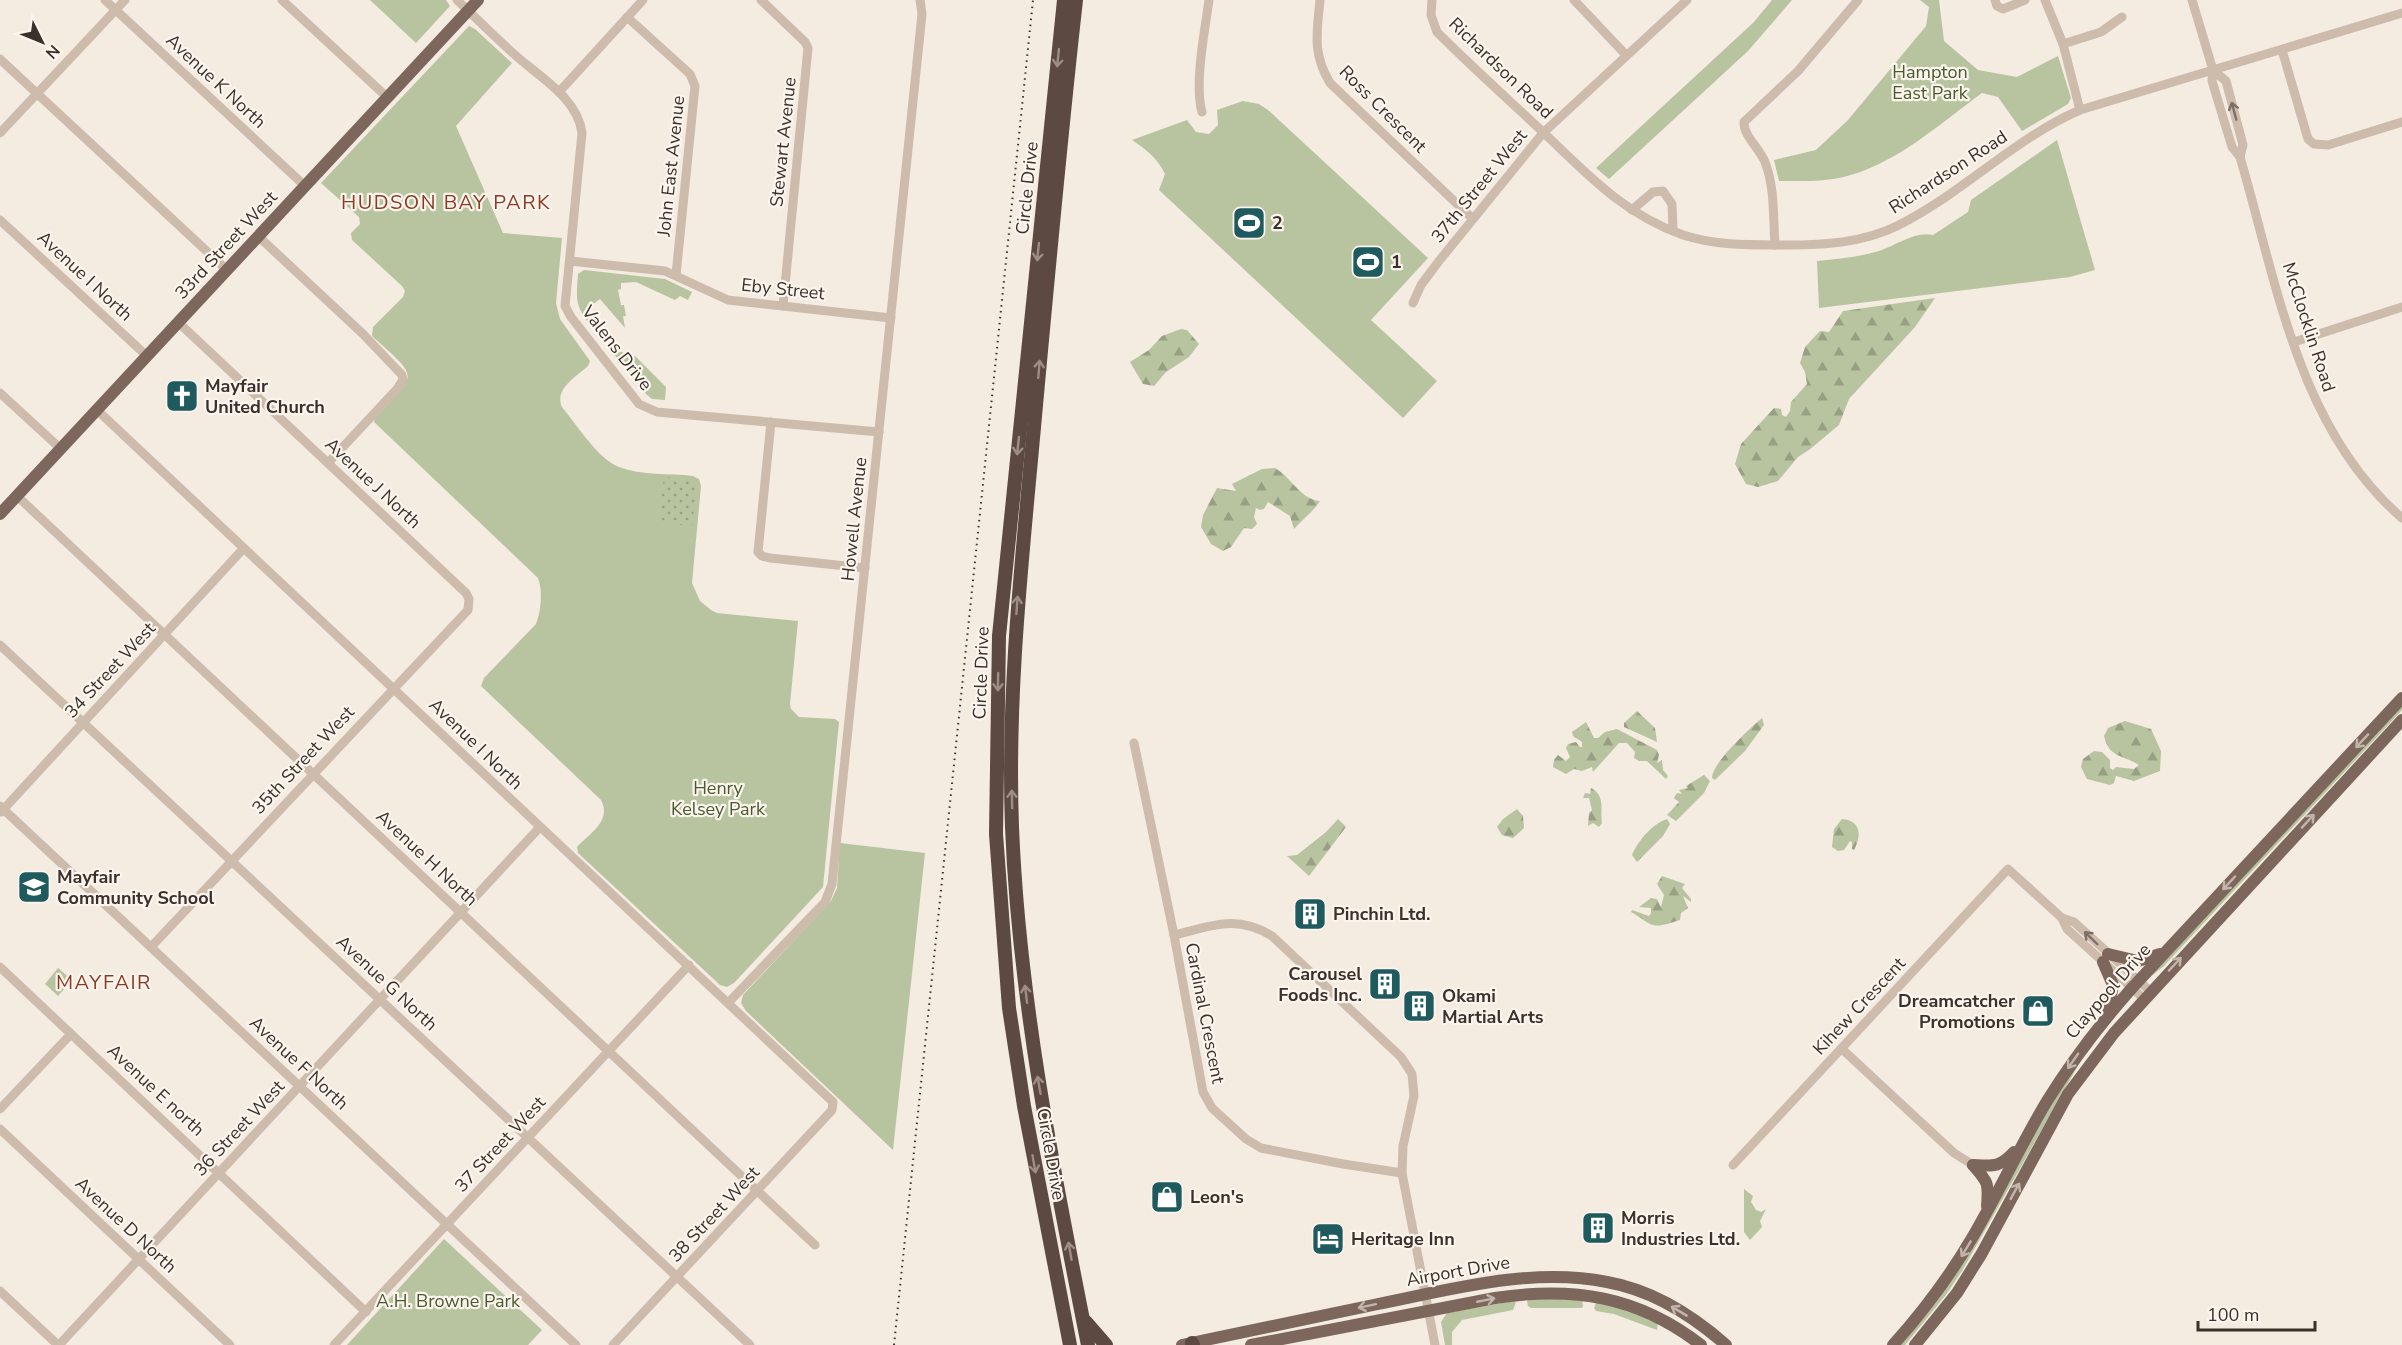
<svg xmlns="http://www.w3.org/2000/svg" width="2402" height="1345" viewBox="0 0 2402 1345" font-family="'Nunito Sans',sans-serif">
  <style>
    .green { fill: #b8c4a0 }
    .forest { fill: url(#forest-firs) }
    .garden { fill: url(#garden-dots) }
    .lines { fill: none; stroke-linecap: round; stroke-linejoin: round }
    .minor { stroke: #cdbbac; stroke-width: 9 }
    .major { stroke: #7d675c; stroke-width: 12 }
    .highway { stroke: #5c4a42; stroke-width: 14 }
    .rail { stroke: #3b302b; stroke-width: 2; stroke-dasharray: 1.5 4.5; stroke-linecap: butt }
    .oneway { stroke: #9c8e87 }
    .oneway2 { stroke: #7d6f65 }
    .oneway3 { stroke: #c2b5ac }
    .labels { text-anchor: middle; stroke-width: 4.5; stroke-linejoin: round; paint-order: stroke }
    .street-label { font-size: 18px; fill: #3b302b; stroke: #fbf5ee }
    .park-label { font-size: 18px; fill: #4a5a2e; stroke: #fbf5ee }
    .poi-label { font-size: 18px; font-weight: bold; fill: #3b302b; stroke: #fbf5ee; text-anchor: start }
    .neighbourhood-label { font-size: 20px; letter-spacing: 1.5px; fill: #8c3b22; stroke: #fbf5ee }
  </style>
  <defs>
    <pattern id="forest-firs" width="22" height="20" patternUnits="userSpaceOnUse" patternTransform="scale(1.5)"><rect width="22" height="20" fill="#b8c4a0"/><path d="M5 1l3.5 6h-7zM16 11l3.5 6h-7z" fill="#97a083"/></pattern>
    <pattern id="garden-dots" width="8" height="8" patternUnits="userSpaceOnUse" patternTransform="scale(1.5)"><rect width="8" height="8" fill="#b8c4a0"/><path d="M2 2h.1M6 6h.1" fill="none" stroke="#97a083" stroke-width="1.8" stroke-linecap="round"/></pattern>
  </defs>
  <rect width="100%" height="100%" fill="#f4ebe1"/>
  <g class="green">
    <polygon points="370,0 446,0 450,6 416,43"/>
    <polygon points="1772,0 1792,0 1748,51 1609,179 1596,168 1754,22"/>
    <path d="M 1920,0 L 1939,0 L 1944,41 L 1978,70 L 2017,77 L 2058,56 L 2071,98 L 2068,104 L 2022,131 L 1998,97 L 1982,93 C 1938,125 1893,167 1839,178 C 1820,182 1799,181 1779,181 L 1774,160 L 1816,150 L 1848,120 L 1926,26 L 1929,7 Z"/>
    <path d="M 469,26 L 475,29 L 512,63 L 456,126 L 503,233 L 562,238 L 556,303 L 560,319 L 590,361 L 588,366 C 576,377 554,389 562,407 C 576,424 599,460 619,467 C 642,476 669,473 693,476 L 699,479 L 701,486 L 692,583 L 700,601 L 711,610 L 717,613 L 798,621 L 790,704 L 791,709 L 799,717 L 835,719 L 839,722 L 823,887 L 734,983 L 727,987 L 720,985 L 578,853 L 577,847 C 590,833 612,821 601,800 L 481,686 L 484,678 L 536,624 C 541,611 543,591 538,578 L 374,422 L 375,418 C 419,372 419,379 372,336 L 373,327 L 403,297 L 405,291 L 402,286 L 352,240 L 351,233 L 360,224 L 359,217 L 321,183 Z"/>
    <path d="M 1243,101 L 1259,104 L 1268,110 L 1428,258 L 1371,320 L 1437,381 L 1403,418 L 1159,190 L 1165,174 C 1157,158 1147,150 1132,140 L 1187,120 L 1196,132 L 1209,134 L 1218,125 L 1217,110 Z"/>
    <path d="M 2057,140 L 2095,270 L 2070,277 L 1819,308 L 1817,261 C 1838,259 1859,257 1879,251 C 1897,245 1915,231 1933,235 L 1968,212 L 1971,200 Z"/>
    <path d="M 584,270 L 665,279 L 692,292 L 688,300 L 680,296 L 675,300 L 636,282 L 621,283 L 621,289 L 618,290 L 621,305 L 624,305 L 626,316 L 623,316 L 625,328 L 600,299 L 583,312 L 592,323 L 598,319 L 599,321 L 592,327 C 575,306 576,301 578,274 Z"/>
    <polygon points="622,352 628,356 635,356 666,387 665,400 652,399 646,394 613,353"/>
    <polygon points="2402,705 2402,710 2163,967 2151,976"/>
    <polygon points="840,843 925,853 893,1150 746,1011 741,1003 743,995 831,901 837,888"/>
    <polygon points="58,968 72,980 58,996 45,984"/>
    <polygon points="2084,1055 1962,1271 1945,1296 1905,1345 1901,1345 1932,1308 1965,1260 2053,1101"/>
    <polygon points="1744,1189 1753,1196 1751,1202 1756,1210 1761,1212 1766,1209 1760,1221 1762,1227 1750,1240 1744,1232"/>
    <polygon points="444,1239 542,1330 528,1345 347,1345"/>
    <polygon points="1530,1299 1582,1299 1583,1307 1581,1308 1531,1308 1528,1306 1527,1301"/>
    <polygon points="1597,1300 1658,1322 1657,1330 1614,1314 1596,1311 1594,1308"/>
    <polygon points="1513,1301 1516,1302 1513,1310 1462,1320 1452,1332 1452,1345 1445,1345 1441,1322 1447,1313"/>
  </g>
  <g class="forest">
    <polygon points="1935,298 1915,327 1849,399 1839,425 1809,450 1798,457 1778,481 1758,487 1746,484 1735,464 1741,444 1774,408 1781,409 1782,415 1786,417 1790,411 1791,402 1807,384 1805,372 1800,363 1805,347 1820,331 1829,332 1843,311"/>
    <polygon points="1181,329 1187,330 1199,344 1189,357 1166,372 1154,386 1143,384 1130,362 1149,350 1162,336"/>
    <path d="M 1275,468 C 1292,478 1300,499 1320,501 C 1313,512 1303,519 1294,529 L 1290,516 L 1268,502 L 1264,509 L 1260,510 L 1256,508 L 1254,517 L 1257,524 L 1252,529 L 1244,528 L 1231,547 L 1223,551 L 1211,544 L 1201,527 L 1203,515 L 1217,488 L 1236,491 L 1232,484 L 1262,469 Z"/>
    <polygon points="1637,711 1655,728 1657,742 1624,727 1624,723"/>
    <path d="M 1762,718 L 1764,725 L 1745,751 L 1715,780 L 1712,778 C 1712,763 1749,729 1762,718 Z"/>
    <path d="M 2125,721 L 2151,729 L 2161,751 L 2160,771 L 2134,781 L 2116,776 L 2114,783 L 2110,785 L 2087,779 L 2081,767 L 2083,759 L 2094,751 L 2102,752 L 2110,760 L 2110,768 L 2113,770 L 2116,767 L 2134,769 L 2139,765 C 2122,754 2110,759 2104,736 L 2108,728 Z"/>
    <polygon points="1586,722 1594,738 1598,738 1605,732 1617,729 1657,750 1659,755 1657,763 1662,760 1663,770 1668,776 1666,779 1647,761 1639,761 1634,758 1635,752 1627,743 1619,743 1593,772 1592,767 1582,771 1574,769 1566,774 1553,767 1554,760 1558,755 1566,761 1570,757 1566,748 1568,744 1576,742 1580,747 1582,747 1582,742 1573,736 1572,732"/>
    <polygon points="1704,775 1710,781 1704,793 1676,821 1667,815 1679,802 1674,798 1677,793 1682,794 1679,790 1688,788 1686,786"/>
    <path d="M 1591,788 C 1606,796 1600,810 1602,823 L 1599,827 L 1593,823 L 1588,826 L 1589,813 L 1592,810 L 1589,798 L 1583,798 L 1585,793 L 1590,794 Z"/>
    <polygon points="1517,809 1523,816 1524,828 1513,838 1502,835 1497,827 1503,819"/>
    <polygon points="1338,819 1346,827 1309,876 1287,856 1297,855 1326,832"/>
    <path d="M 1667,819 L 1670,824 L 1663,836 L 1637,862 L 1632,855 C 1637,842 1653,823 1667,819 Z"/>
    <path d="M 1842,819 C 1861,821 1862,835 1854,850 L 1852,849 L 1852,842 L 1850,841 L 1844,850 L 1838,851 L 1832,847 L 1834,829 Z"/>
    <path d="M 1662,876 L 1685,884 L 1682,888 L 1691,899 L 1691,902 L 1683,896 L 1688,908 L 1681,913 L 1680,920 C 1649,930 1655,926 1631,912 L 1632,910 L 1649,916 L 1651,913 L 1651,908 L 1639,907 L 1651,898 L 1657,899 L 1661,907 L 1664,895 L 1657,884 Z"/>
  </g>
  <polygon class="garden" points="664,477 697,481 692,526 659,522"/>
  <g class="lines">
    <g class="minor">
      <polyline points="105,0 305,186"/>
      <polyline points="282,0 388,98"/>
      <path d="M 457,0 C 476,18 495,37 514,54 C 538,76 578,98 582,133 L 565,306 L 571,317 L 639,404 L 657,412 L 879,432"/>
      <polyline points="761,0 805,42 808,48 783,306"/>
      <path d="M 1320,0 C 1317,33 1312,53 1330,83 L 1473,219"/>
      <path d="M 1432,0 L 1431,15 L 1437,32 C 1472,67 1509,100 1545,134 C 1589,176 1624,214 1683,235 C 1717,246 1751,245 1786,245 C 1824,245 1862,243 1897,226 C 1962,194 2013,139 2080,110 L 2402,13"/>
      <polyline points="1574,0 1626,55"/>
      <polyline points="1995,0 1997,6 2003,9 2025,0"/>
      <polyline points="2045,0 2063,44 2080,110"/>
      <path d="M 2192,0 L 2213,70 L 2212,81 L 2232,147 L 2240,157 C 2277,283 2298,428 2402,518"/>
      <polyline points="627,17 690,74 695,86 676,275"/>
      <polyline points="2063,44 2101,32 2122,17"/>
      <polyline points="2282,50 2308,139 2314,144 2328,145 2402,122"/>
      <polyline points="0,59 227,270"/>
      <polyline points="2213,70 2226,81 2243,145 2240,157"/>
      <polyline points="559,92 643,0"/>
      <path d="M 1202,112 C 1194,84 1205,30 1209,0"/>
      <polyline points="0,133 125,0"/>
      <polyline points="1632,210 1653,192 1663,191 1672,204 1673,231"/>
      <polyline points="0,220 148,357"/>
      <polyline points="258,236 363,334 402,375 403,380 397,389 328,463"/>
      <path d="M 1775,245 C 1773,217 1775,188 1765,162 C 1760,149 1743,135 1744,122 L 1798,71 L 1858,0"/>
      <polyline points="570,261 665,271 728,300 891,318"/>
      <polyline points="1413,303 1421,285 1439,261 1543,133 1687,0"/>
      <polyline points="2294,342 2402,307"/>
      <polyline points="0,393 61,449"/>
      <polyline points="97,410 833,1102 832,1110 821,1122 613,1345"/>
      <polyline points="771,422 758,552 762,556 770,558 865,568"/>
      <polyline points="17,496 815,1245"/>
      <polyline points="0,645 750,1345"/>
      <polyline points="1134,743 1174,935 1203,1092 1212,1108 1246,1139 1261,1148 1343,1164 1402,1173"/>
      <polyline points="0,806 576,1345"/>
      <polyline points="1,812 243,549"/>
      <polyline points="2062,918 2067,929 2143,998"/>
      <path d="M 1174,935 C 1212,926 1236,914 1272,936 L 1401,1057 L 1412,1074 L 1414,1096 L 1403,1146 L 1402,1173 L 1435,1345"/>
      <polyline points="151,947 468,610 469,599 466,593 179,323"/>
      <polyline points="0,967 366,1312"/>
      <polyline points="728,1003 825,902 832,884 922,14 920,0"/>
      <polyline points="1842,1049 1954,1153 1973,1165"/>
      <polyline points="0,1109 71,1034"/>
      <polyline points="0,1129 230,1345"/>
      <polyline points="1733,1165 2008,869 2062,918 2074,922 2150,991"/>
      <polyline points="0,1291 58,1345"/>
      <polyline points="59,1345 540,827"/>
      <polyline points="334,1345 689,965"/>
    </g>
    <g class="major">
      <polyline points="0,514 478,0"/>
      <polyline points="2108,954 2138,961 2160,954"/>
      <polyline points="2103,962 2113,985 2108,1012"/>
      <path d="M 1973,1165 C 1993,1166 1999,1168 2014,1152"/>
      <path d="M 1973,1165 C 1988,1182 1989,1183 1987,1206"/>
      <path d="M 1182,1345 C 1247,1331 1312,1318 1378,1304 C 1452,1289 1532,1267 1607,1282 C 1652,1290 1692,1315 1726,1345"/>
      <path d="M 1251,1345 L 1495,1298 C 1573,1286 1638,1296 1701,1345"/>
      <path d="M 1893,1345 C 1923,1312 1949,1277 1972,1238 C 1998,1194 2020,1146 2047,1101 C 2072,1061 2100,1024 2132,988 L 2402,698"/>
      <polyline points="1915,1345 1957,1293 1982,1253 2068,1094 2114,1033 2402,720"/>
    </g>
    <g class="highway">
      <polyline points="1064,0 999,636 996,834 1009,1008 1024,1106 1070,1345"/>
      <path d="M 1076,0 C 1060,142 1047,284 1034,427 C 1022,560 1007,693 1012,827 C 1019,1002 1054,1174 1088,1345"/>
      <polyline points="1086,1322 1106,1345"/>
      <polyline points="1192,1343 1193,1345"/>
    </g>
    <polyline class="rail" points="894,1345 1033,0"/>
  </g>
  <defs><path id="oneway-shaft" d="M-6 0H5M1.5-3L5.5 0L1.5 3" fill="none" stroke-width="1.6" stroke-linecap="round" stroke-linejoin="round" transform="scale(1.5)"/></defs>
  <g class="oneway">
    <use href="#oneway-shaft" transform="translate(1058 58) rotate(96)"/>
    <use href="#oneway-shaft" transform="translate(1038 252) rotate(96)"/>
    <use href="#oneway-shaft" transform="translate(1039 369) rotate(-85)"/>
    <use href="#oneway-shaft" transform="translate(1018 446) rotate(96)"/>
    <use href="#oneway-shaft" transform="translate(1017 605) rotate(-86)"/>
    <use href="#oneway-shaft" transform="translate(998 682) rotate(91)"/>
    <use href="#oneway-shaft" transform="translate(1012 799) rotate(-91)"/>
    <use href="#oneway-shaft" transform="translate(1026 994) rotate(-97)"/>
    <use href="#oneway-shaft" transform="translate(1039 1085) rotate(-100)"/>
    <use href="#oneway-shaft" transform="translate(1034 1164) rotate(80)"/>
    <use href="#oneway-shaft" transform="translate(1070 1251) rotate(-100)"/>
  </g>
  <g class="oneway2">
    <use href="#oneway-shaft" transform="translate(2234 111) rotate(-105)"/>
    <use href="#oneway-shaft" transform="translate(2091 938) rotate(-136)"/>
  </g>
  <g class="oneway3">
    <use href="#oneway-shaft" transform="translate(2362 741) rotate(133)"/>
    <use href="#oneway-shaft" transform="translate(2308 821) rotate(-47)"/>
    <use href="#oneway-shaft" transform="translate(2229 883) rotate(133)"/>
    <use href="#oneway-shaft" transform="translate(2175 964) rotate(-47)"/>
    <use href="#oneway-shaft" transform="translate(2073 1061) rotate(125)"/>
    <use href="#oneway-shaft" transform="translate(2015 1191) rotate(-61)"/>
    <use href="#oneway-shaft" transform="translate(1966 1249) rotate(121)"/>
    <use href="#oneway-shaft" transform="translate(1486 1300) rotate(-11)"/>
    <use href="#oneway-shaft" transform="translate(1367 1306) rotate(168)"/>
    <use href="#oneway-shaft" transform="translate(1679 1311) rotate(-149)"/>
  </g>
  <defs>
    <g id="stadium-square" transform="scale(1.725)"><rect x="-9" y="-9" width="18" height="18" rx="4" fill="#1f5a5e" stroke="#fbf5ee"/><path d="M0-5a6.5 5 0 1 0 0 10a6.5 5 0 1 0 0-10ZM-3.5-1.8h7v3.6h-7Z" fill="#fff"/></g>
    <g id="church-square" transform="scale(1.725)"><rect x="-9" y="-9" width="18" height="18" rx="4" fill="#1f5a5e" stroke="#fbf5ee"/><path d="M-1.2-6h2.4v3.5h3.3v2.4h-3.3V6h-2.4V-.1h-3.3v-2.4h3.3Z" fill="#fff"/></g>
    <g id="school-square" transform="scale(1.725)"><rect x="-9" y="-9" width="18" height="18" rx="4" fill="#1f5a5e" stroke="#fbf5ee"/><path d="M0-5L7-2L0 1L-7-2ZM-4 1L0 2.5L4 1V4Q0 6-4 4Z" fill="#fff"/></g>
    <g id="building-square" transform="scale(1.725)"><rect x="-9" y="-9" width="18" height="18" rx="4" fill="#1f5a5e" stroke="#fbf5ee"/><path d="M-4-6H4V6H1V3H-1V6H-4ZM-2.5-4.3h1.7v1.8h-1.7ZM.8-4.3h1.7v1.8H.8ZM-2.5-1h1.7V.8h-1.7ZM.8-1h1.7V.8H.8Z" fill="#fff"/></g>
    <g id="shop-square" transform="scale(1.725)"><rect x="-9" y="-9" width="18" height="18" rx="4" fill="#1f5a5e" stroke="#fbf5ee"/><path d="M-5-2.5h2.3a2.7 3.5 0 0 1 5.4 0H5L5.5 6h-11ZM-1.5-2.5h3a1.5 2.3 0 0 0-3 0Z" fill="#fff"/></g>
    <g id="hotel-square" transform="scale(1.725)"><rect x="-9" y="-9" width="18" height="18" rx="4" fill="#1f5a5e" stroke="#fbf5ee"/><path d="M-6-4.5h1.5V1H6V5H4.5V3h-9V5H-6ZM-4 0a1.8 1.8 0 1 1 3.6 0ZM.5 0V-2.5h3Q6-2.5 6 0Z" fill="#fff"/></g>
  </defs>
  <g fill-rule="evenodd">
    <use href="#stadium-square" x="1249" y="223"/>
    <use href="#stadium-square" x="1368" y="262"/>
    <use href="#church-square" x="182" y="396"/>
    <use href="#school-square" x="34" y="887"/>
    <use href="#building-square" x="1310" y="914"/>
    <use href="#building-square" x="1385" y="984"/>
    <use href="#building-square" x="1419" y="1006"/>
    <use href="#shop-square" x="2038" y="1011"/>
    <use href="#shop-square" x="1167" y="1197"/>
    <use href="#building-square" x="1598" y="1228"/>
    <use href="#hotel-square" x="1328" y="1239"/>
  </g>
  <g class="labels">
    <g class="street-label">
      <text transform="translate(1501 68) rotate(44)" y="6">Richardson Road</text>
      <text transform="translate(216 81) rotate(43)" y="6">Avenue K North</text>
      <text transform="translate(1383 109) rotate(45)" y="6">Ross Crescent</text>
      <text transform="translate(783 142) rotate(-84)" y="6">Stewart Avenue</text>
      <text transform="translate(671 166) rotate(-84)" y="6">John East Avenue</text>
      <text transform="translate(1948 172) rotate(-33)" y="6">Richardson Road</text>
      <text transform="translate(1479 186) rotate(-51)" y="6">37th Street West</text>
      <text transform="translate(1027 188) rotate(-84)" y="6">Circle Drive</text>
      <text transform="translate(226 245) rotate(-47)" y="6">33rd Street West</text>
      <text transform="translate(85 276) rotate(43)" y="6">Avenue I North</text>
      <text transform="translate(783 289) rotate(6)" y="6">Eby Street</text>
      <text transform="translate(2309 327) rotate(72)" y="6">McClocklin Road</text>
      <text transform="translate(617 348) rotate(52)" y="6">Valens Drive</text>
      <text transform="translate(373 483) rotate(43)" y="6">Avenue J North</text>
      <text transform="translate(854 519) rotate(-84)" y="6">Howell Avenue</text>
      <text transform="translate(110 670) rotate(-47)" y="6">34 Street West</text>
      <text transform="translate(981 673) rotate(-88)" y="6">Circle Drive</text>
      <text transform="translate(476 744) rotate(44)" y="6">Avenue I North</text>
      <text transform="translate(303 760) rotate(-47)" y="6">35th Street West</text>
      <text transform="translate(427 858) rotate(43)" y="6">Avenue H North</text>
      <text transform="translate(387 983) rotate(43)" y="6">Avenue G North</text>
      <text transform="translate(2108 991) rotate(-49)" y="6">Claypool Drive</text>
      <text transform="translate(1859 1006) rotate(-47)" y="6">Kihew Crescent</text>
      <text transform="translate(1205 1013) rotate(79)" y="6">Cardinal Crescent</text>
      <text transform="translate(299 1063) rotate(43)" y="6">Avenue F North</text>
      <text transform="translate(156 1090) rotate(43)" y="6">Avenue E north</text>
      <text transform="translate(239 1128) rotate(-47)" y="6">36 Street West</text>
      <text transform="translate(500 1144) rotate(-47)" y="6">37 Street West</text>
      <text transform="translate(1051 1154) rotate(80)" y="6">Circle Drive</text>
      <text transform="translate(714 1214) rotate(-47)" y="6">38 Street West</text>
      <text transform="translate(126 1225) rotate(43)" y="6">Avenue D North</text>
      <text transform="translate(1458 1271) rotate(-10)" y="6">Airport Drive</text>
    </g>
    <g class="park-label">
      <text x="1930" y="78">Hampton<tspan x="1930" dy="21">East Park</tspan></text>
      <text x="718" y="794">Henry<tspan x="718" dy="21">Kelsey Park</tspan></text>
      <text x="448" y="1307">A.H. Browne Park</text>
    </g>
    <g class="poi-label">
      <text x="1272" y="229">2</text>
      <text x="1391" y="268">1</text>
      <text x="205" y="392">Mayfair<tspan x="205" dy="21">United Church</tspan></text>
      <text x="57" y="883">Mayfair<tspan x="57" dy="21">Community School</tspan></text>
      <text x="1333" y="920">Pinchin Ltd.</text>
      <text x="1362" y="980" text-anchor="end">Carousel<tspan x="1362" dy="21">Foods Inc.</tspan></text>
      <text x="1442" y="1002">Okami<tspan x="1442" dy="21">Martial Arts</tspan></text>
      <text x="2015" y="1007" text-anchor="end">Dreamcatcher<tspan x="2015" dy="21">Promotions</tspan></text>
      <text x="1190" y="1203">Leon's</text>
      <text x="1621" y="1224">Morris<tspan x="1621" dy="21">Industries Ltd.</tspan></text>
      <text x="1351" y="1245">Heritage Inn</text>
    </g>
    <g class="neighbourhood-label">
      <text x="446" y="209">HUDSON BAY PARK</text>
      <text x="104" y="989">MAYFAIR</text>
    </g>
  </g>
  <g transform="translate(42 42) rotate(133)" stroke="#fbf5ee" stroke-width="4.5" paint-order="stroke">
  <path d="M0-4.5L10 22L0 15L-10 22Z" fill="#3b302b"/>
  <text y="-9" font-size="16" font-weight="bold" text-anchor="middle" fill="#3b302b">N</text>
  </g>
  <path d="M2198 1321v9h117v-9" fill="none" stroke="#3b302b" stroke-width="3"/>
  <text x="2207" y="1321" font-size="18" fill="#3b302b" stroke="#fbf5ee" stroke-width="4.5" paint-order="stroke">100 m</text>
</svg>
